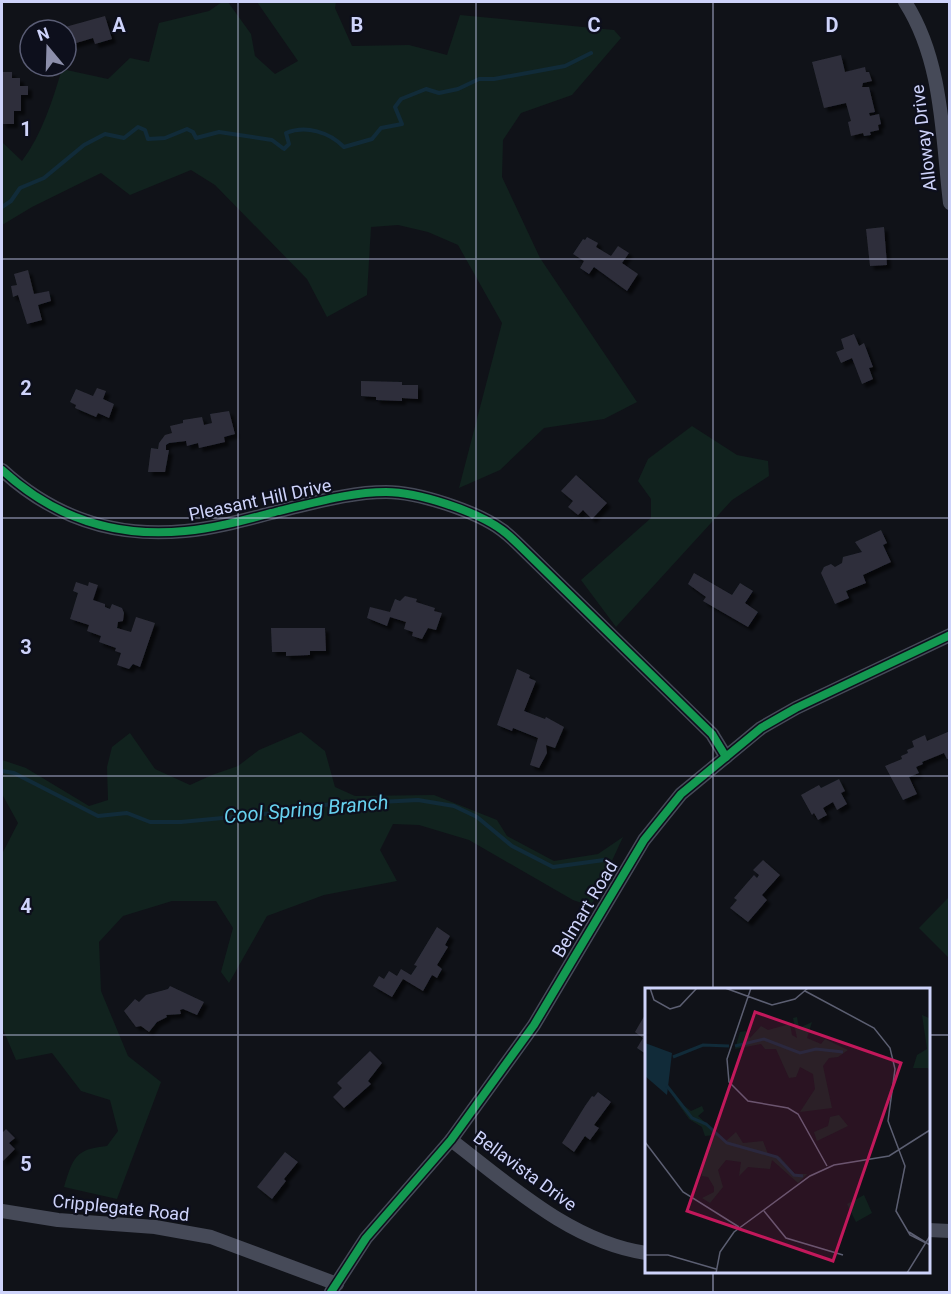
<svg xmlns="http://www.w3.org/2000/svg" width="951" height="1294" viewBox="0 0 951 1294" font-family="Roboto,sans-serif">
  <style>
    .green { fill: #11221e }
    .lines { fill: none; stroke-linecap: round; stroke-linejoin: round }
    .stream { stroke: #112b39; stroke-width: 4 }
    .building { fill: #2e2f3b; filter: url(#shadow) }
    .minor { stroke: #464a58; stroke-width: 14 }
    .cycleway-casing { stroke: #0d0f1c; stroke-width: 11 }
    .cycleway { stroke: #139951; stroke-width: 8 }
    .grid { fill: none; stroke: #ced3fa; stroke-width: 1.5; stroke-opacity: 0.55 }
    .labels { text-anchor: middle; stroke-width: 4.5; stroke-linejoin: round; paint-order: stroke }
    .street-label { font-size: 18px; fill: #ced3fa; stroke: #0d0f1c }
    .water-label { font-size: 20px; font-style: italic; fill: #67d1ef; stroke: #0d0f1c }
    .inset-river { fill: none; stroke: #112b39; stroke-width: 3 }
    .inset-road { fill: none; stroke: #5c5f72; stroke-width: 1.5 }
    .view { fill: #c2185b; fill-opacity: 0.15; stroke: #c2185b; stroke-width: 3 }
    .inset-edge { fill: none; stroke: #ced3fa; stroke-width: 3 }
    .grid-label { font-size: 20px; text-anchor: middle; font-weight: bold; fill: #ced3fa; stroke: #0d0f1c; stroke-width: 4.5; stroke-linejoin: round; paint-order: stroke }
  </style>
  <defs>
    <filter id="shadow"><feDropShadow dx="4" dy="4" stdDeviation="1.5" flood-color="#0009"/></filter>
  </defs>
  <rect width="100%" height="100%" fill="#101218"/>
  <g class="green">
    <path d="M 222,2 L 228,2 L 251,34 L 255,56 L 275,74 L 298,61 L 257,2 L 336,2 L 335,8 L 352,46 L 409,45 L 447,55 L 460,15 L 614,30 L 621,38 L 572,95 L 521,113 L 503,140 L 502,177 L 540,258 L 637,402 L 604,419 L 544,428 L 500,470 L 459,488 L 502,323 L 458,245 L 428,232 L 398,225 L 371,227 L 367,295 L 327,317 L 307,279 L 215,185 L 191,170 L 130,195 L 101,173 L 32,207 L 2,225 L 2,142 L 22,161 C 42,134 52,102 62,69 L 108,79 L 130,58 L 149,62 L 159,23 L 209,11 Z"/>
    <polygon points="692,426 737,455 768,461 769,476 732,500 616,627 581,580 651,518 651,499 638,481 648,459"/>
    <path d="M 301,732 L 325,751 L 335,787 L 355,796 L 434,795 L 497,820 L 507,836 L 554,861 L 598,854 L 623,837 L 591,906 L 573,900 L 469,840 L 419,825 L 393,824 L 380,850 L 397,881 L 324,895 L 267,916 L 229,983 L 221,972 L 233,928 L 216,901 L 172,901 L 123,916 L 99,942 L 101,991 L 128,1056 L 161,1082 L 117,1199 L 64,1187 C 73,1158 75,1149 107,1146 L 118,1131 L 110,1100 L 81,1091 L 52,1053 L 16,1060 L 2,1027 L 2,854 L 18,823 L 2,794 L 2,760 L 26,768 L 89,806 L 108,800 L 107,767 L 112,747 L 130,733 L 155,769 L 190,785 L 212,775 L 238,766 L 259,750 Z"/>
    <polygon points="949,897 949,958 919,928"/>
  </g>
  <g class="lines">
    <g class="stream">
      <path d="M 2,207 L 11,201 L 20,188 L 44,178 L 84,145 L 105,134 L 124,138 L 138,127 L 145,130 L 148,139 L 165,138 L 187,129 L 193,132 L 196,138 L 219,132 L 272,140 L 284,149 L 289,144 L 286,133 C 306,125 329,132 344,147 L 372,139 L 381,128 L 402,124 L 395,107 L 401,99 L 426,89 L 439,93 L 458,89 L 479,79 L 494,79 L 565,66 L 591,53"/>
      <polyline points="2,771 14,773 98,816 127,813 150,822 181,822 273,813 302,806 418,800 454,806 477,817 512,846 553,867 604,860"/>
    </g>
  </g>
  <g class="building">
    <polygon points="105,16 112,39 95,44 93,38 66,46 66,30 58,29"/>
    <polygon points="841,55 845,72 865,67 866,72 869,72 872,81 863,83 862,87 869,87 875,112 869,113 870,116 879,114 881,124 878,125 879,130 870,132 871,135 864,136 863,133 851,136 848,122 851,121 846,103 824,108 812,62"/>
    <polygon points="2,72 12,72 12,78 20,78 20,86 28,86 28,95 21,95 21,111 14,111 14,124 2,124"/>
    <polygon points="884,227 887,265 870,266 866,229"/>
    <polygon points="587,237 598,243 596,247 611,256 618,246 629,253 622,263 638,274 627,291 594,267 589,274 580,268 584,261 573,254 583,239 585,240"/>
    <polygon points="28,270 34,294 49,291 51,301 38,305 42,320 27,324 18,295 13,297 11,286 17,285 14,274"/>
    <polygon points="854,334 859,346 864,343 873,367 869,368 873,379 862,384 852,358 841,363 836,352 844,349 841,339"/>
    <polygon points="361,381 402,382 402,385 418,385 418,399 402,398 402,401 376,400 376,397 361,396"/>
    <polygon points="97,388 106,391 103,399 114,404 109,418 98,413 96,417 75,408 76,405 70,402 76,389 93,396"/>
    <polygon points="229,411 235,434 224,437 225,442 199,448 198,443 187,446 186,441 169,443 166,445 166,450 169,450 165,472 148,472 151,448 158,449 159,443 165,435 172,433 170,426 183,423 183,420 202,417 204,425 212,423 210,414"/>
    <polygon points="576,475 607,503 592,519 583,510 578,515 568,507 573,501 561,491"/>
    <polygon points="881,530 887,543 883,545 891,562 863,575 866,583 846,591 849,598 835,604 821,573 824,567 831,564 835,567 842,563 843,557 862,552 855,542"/>
    <polygon points="694,573 732,595 740,583 753,591 745,603 758,612 748,627 703,601 706,597 688,584"/>
    <polygon points="76,582 88,586 89,582 98,585 93,600 105,604 105,607 110,609 112,604 122,608 124,613 123,621 118,622 117,628 131,632 136,617 155,623 140,667 133,664 129,669 117,665 121,653 115,651 116,648 99,642 101,636 87,631 89,625 70,619 78,593 73,591"/>
    <polygon points="405,596 417,599 416,602 435,608 434,611 442,613 436,630 428,628 422,639 412,636 413,632 404,629 406,622 390,617 387,626 367,618 370,607 390,612 395,599 400,601"/>
    <polygon points="271,628 325,628 326,651 310,651 310,655 286,656 286,652 272,652"/>
    <polygon points="517,669 530,675 529,678 536,681 524,711 545,719 546,717 564,727 555,748 546,745 547,753 539,768 530,765 538,738 513,728 512,731 497,725"/>
    <polygon points="950,731 950,758 947,759 944,753 922,762 923,764 916,767 919,773 909,777 917,794 903,800 885,766 902,759 901,756 908,753 907,750 914,747 912,741 925,735 927,741"/>
    <polygon points="839,779 845,791 841,793 847,804 837,810 833,802 823,808 827,815 818,820 814,813 812,815 801,795 819,785 821,788"/>
    <polygon points="763,860 780,875 762,895 767,900 748,922 730,908 737,900 734,898 754,875 757,878 759,875 753,870"/>
    <polygon points="437,927 450,936 445,945 448,947 437,965 442,969 437,978 432,975 423,991 403,979 392,997 373,986 379,976 384,979 389,971 397,976 401,969 411,975 417,966 414,965"/>
    <polygon points="170,986 204,1002 197,1015 183,1009 180,1010 181,1014 166,1015 167,1017 157,1022 149,1032 141,1026 136,1027 124,1011 135,999 139,1002 146,995 168,989"/>
    <polygon points="646,1013 646,1054 637,1048 643,1038 635,1032"/>
    <polygon points="370,1051 382,1063 368,1081 371,1084 344,1108 333,1097 342,1088 337,1083"/>
    <polygon points="598,1092 611,1102 594,1125 599,1128 590,1140 585,1136 574,1152 562,1143 585,1106 592,1096 594,1097"/>
    <polygon points="6,1129 15,1138 9,1143 15,1149 2,1162 2,1133"/>
    <polygon points="285,1152 298,1162 284,1179 286,1181 272,1199 257,1187"/>
  </g>
  <g class="lines">
    <g class="minor">
      <path d="M 905,2 C 943,61 942,136 950,203"/>
      <path d="M 2,470 C 53,517 115,538 185,531 C 217,528 248,519 279,511 C 314,503 350,492 386,492 C 418,492 476,511 502,530 C 509,535 516,542 522,548 L 712,734 L 726,757"/>
      <path d="M 451,1140 C 510,1185 571,1242 646,1253"/>
      <polyline points="2,1211 58,1220 155,1227 211,1237 337,1284"/>
      <polyline points="928,1230 950,1231"/>
      <polyline points="331,1292 366,1238 451,1140 534,1025 644,840 681,794 761,728 796,708 950,635"/>
    </g>
    <g class="cycleway-casing">
      <g id="cycleway">
        <path d="M 2,470 C 53,517 115,538 185,531 C 217,528 248,519 279,511 C 314,503 350,492 386,492 C 418,492 476,511 502,530 C 509,535 516,542 522,548 L 712,734 L 726,757"/>
        <polyline points="331,1292 366,1238 451,1140 534,1025 644,840 681,794 761,728 796,708 950,635"/>
      </g>
    </g>
    <use href="#cycleway" class="cycleway"/>
  </g>
  <path class="grid" d="M 238,2 L 238,1292M 476,2 L 476,1292M 713,2 L 713,990M 2,259 L 950,259M 2,518 L 950,518M 2,776 L 950,776M 2,1035 L 646,1035M 928,1035 L 950,1035M 713,1272 L 713,1292"/>
  <g class="labels">
    <g class="street-label">
      <text transform="translate(924 138) rotate(-97)" y="6">Alloway Drive</text>
      <text transform="translate(260 500) rotate(-12)" y="6">Pleasant Hill Drive</text>
      <text transform="translate(585 909) rotate(-59)" y="6">Belmart Road</text>
      <text transform="translate(525 1171) rotate(36)" y="6">Bellavista Drive</text>
      <text transform="translate(121 1208) rotate(6)" y="6">Cripplegate Road</text>
    </g>
    <g class="water-label">
      <text transform="translate(306 809) rotate(-5)" y="7">Cool Spring Branch</text>
    </g>
  </g>
  <g transform="translate(645 988)">
    <rect width="285" height="285" fill="#101218"/>
    <path d="M 285,25 L 285,84 L 283,80 L 268,80 L 272,67 L 282,61 L 277,27 L 284,30 ZM 152,29 L 154,40 L 167,34 L 162,50 L 176,56 L 180,51 L 203,62 L 193,69 L 184,70 L 178,78 L 187,120 L 155,124 L 170,101 L 168,86 L 155,79 L 151,89 L 144,90 L 131,61 L 120,61 L 116,56 L 90,61 L 95,44 L 101,43 L 105,50 L 116,38 L 123,42 L 145,36 L 147,47 L 152,50 L 148,30 ZM 29,110 L 46,123 L 57,118 L 59,123 L 53,128 L 81,153 L 91,144 L 98,155 L 118,153 L 123,166 L 135,169 L 150,186 L 162,186 L 153,195 L 127,172 L 125,181 L 103,179 L 94,188 L 96,174 L 81,172 L 73,182 L 78,199 L 65,215 L 57,210 L 69,204 L 69,199 L 63,189 L 57,188 L 56,178 L 69,147 L 60,148 L 57,139 L 44,131 ZM 194,127 L 203,138 L 172,153 L 169,144 L 183,138 L 185,129 ZM 219,207 L 227,225 L 211,234 L 202,216 Z" fill="#11221e"/>
    <path d="M 0,55 L 27,65 L 22,107 L 0,88 Z" fill="#112b39"/>
    <path class="inset-river" d="M 90,58 L 119,51 L 155,65 L 171,61 L 198,64M 28,69 L 58,57 L 84,58M 22,98 L 47,130 L 61,136 L 82,155 L 132,169 L 149,187 L 158,188"/>
    <path class="inset-road" d="M 5,0 L 9,12 L 25,21 L 35,18 L 52,0M 80,0 L 127,17 L 150,11 L 163,0M 106,0 L 82,71 L 84,94 L 103,113 L 143,120 L 153,126 L 182,178M 160,3 L 229,40 L 245,60 L 250,81 L 243,133 L 260,178 L 251,223 L 265,247 L 281,255M 0,154 L 38,204 L 94,239M 119,223 L 141,250 L 198,267M 264,244 L 285,257M 0,267 L 23,267 L 71,281M 71,285 L 75,264 L 89,244 L 165,188 L 189,177 L 244,168 L 285,142M 262,285 L 285,248"/>
    <path class="view" d="M 110,24 L 256,75 L 188,273 L 42,223 Z"/>
    <rect width="285" height="285" class="inset-edge"/>
  </g>
  <g class="grid-label">
    <text x="119" y="32">A</text>
    <text x="357" y="32">B</text>
    <text x="594" y="32">C</text>
    <text x="832" y="32">D</text>
    <text x="26" y="136">1</text>
    <text x="26" y="395">2</text>
    <text x="26" y="654">3</text>
    <text x="26" y="913">4</text>
    <text x="26" y="1171">5</text>
  </g>
  <rect width="951" height="1294" fill="none" stroke="#ced3fa" stroke-width="6"/>
  <g transform="translate(48 48) rotate(341)"><circle r="28" fill="#0d0f1c" stroke="#5a5d75" stroke-width="1.5"/>
  <path d="M0-4.5L10 22L0 15L-10 22Z" fill="#8c8fab"/>
  <text y="-9" font-size="16" font-weight="bold" text-anchor="middle" fill="#ced3fa">N</text>
  </g>
</svg>
